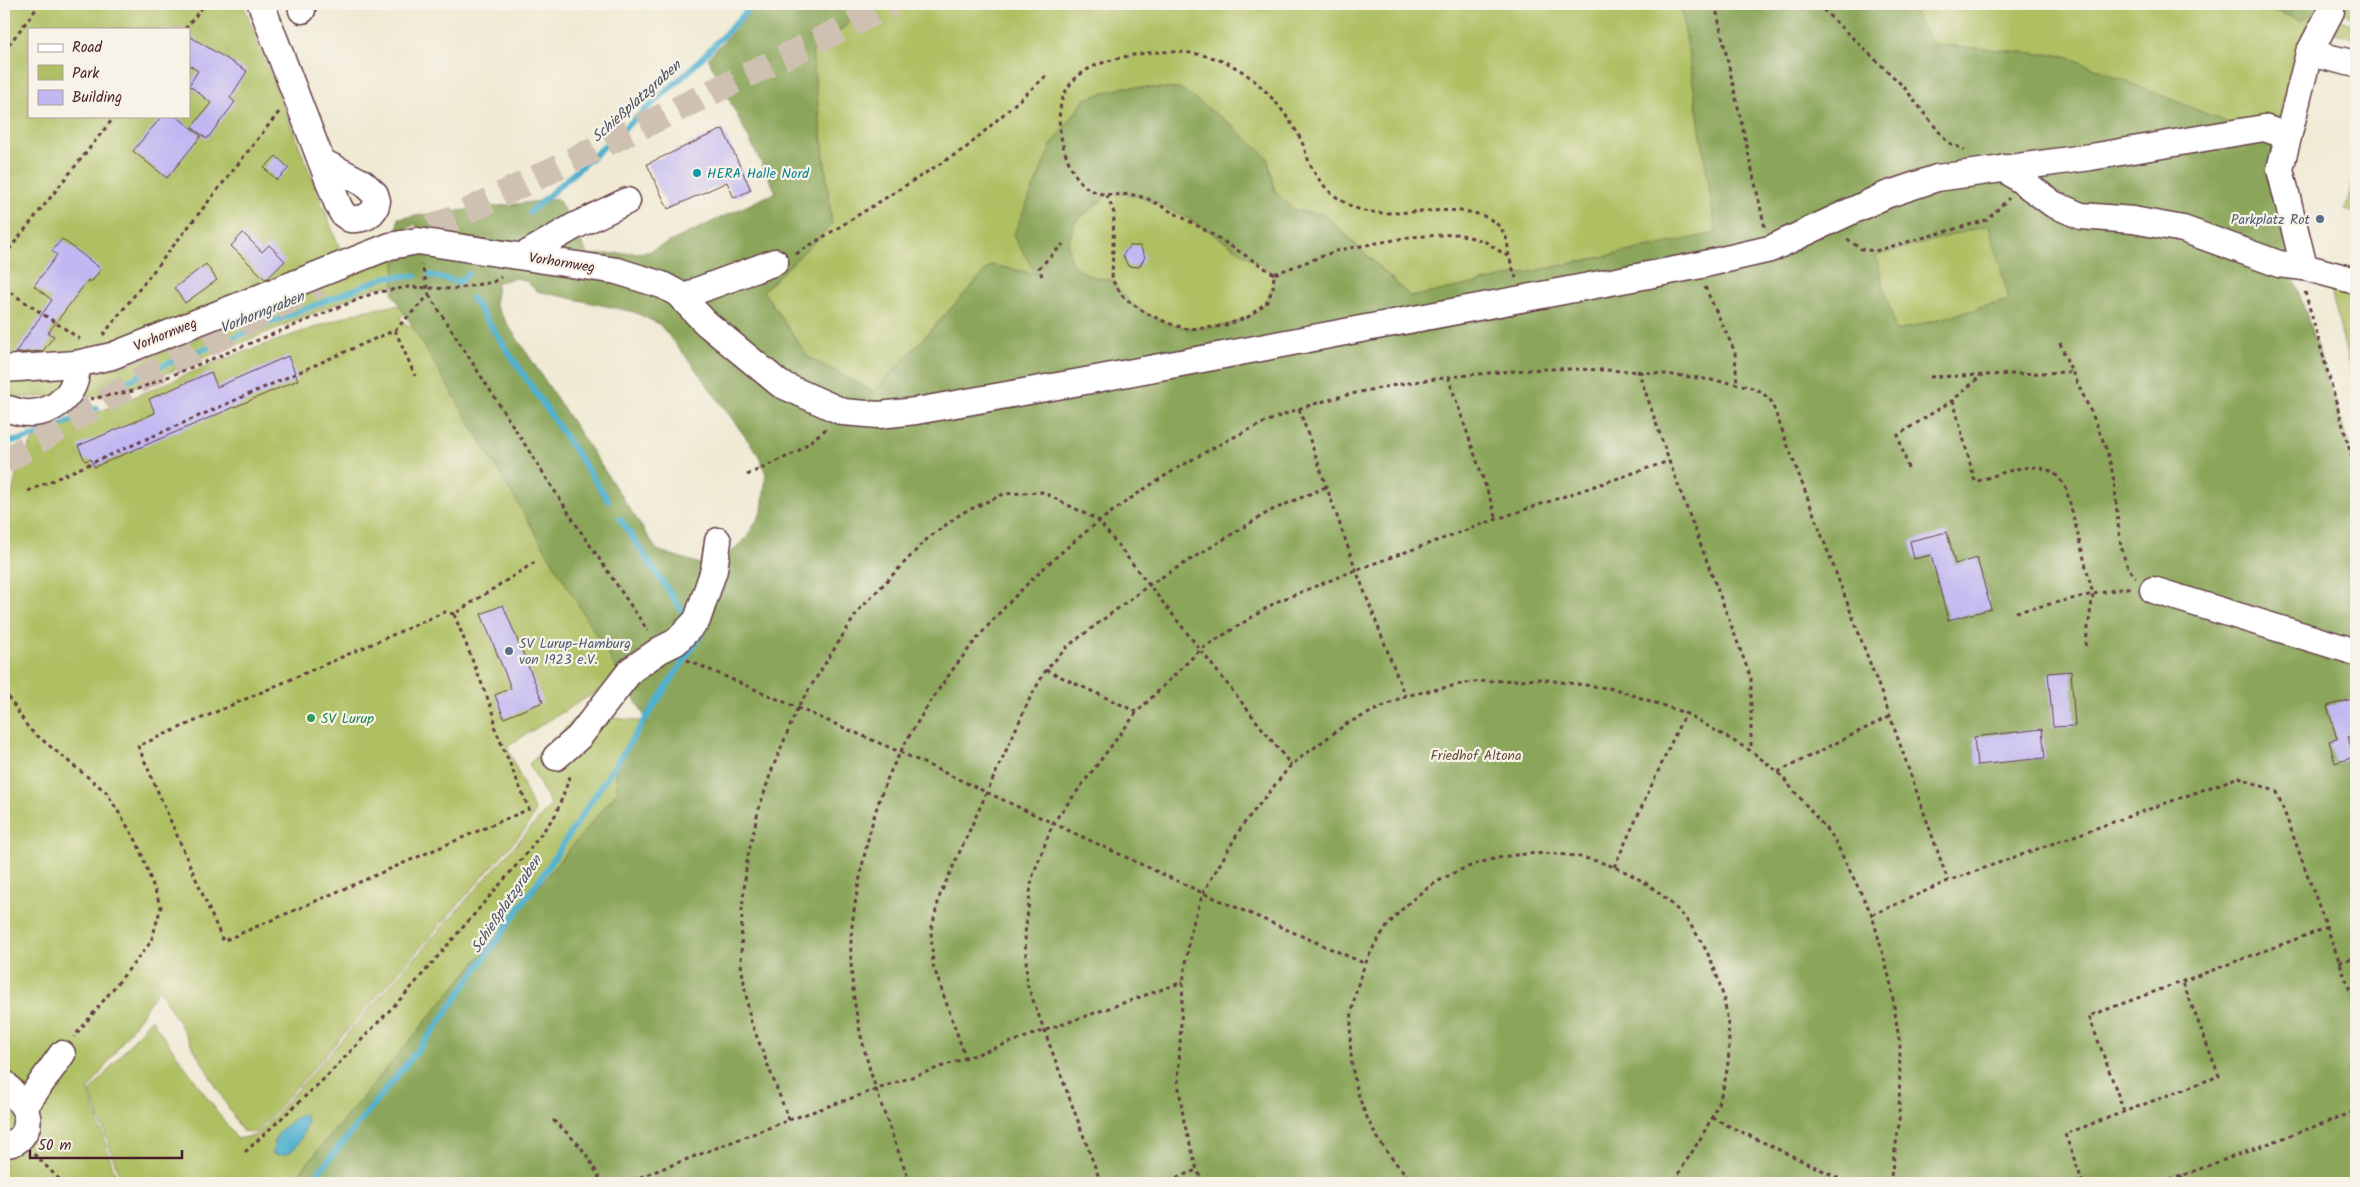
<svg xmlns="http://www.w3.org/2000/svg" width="2360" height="1187" viewBox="0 0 2360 1187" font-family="Kalam,sans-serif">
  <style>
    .green { fill: #afc064; stroke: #7c7048; fill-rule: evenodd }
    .forest { fill: #8ba65a; stroke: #6a6242; fill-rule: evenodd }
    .water { fill: #50b1cf; stroke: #4d687d }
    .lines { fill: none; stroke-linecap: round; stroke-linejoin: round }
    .stream { stroke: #50b1cf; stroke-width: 6 }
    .building { fill: #c1b7f2 }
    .minor-tunnel { stroke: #cfc1b2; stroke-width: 26; stroke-dasharray: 26 13; stroke-linecap: butt }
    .minor-casing { stroke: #633d44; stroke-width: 29 }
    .path { stroke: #633d44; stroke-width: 3; stroke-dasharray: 4 4; stroke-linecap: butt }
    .minor { stroke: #fff; stroke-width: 26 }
    .culture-dot { fill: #0f9aa8; stroke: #f7f3e8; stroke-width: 2 }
    .service-dot { fill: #5c6f8a; stroke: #f7f3e8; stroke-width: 2 }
    .leisure-dot { fill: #2e9e5b; stroke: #f7f3e8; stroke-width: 2 }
    .labels { text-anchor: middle; stroke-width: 4.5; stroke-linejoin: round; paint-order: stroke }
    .culture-label { font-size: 14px; fill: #0d838f; stroke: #f7f3e8; text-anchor: start }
    .service-label { font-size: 14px; fill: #4e5e75; stroke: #f7f3e8; text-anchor: end }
    .street-label { font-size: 14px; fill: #4a1f2b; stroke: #f7f3e8 }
    .leisure-label { font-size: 14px; fill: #27864d; stroke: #f7f3e8; text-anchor: start }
    .park-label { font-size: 14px; fill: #684f3c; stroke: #f7f3e8 }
    .water-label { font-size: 15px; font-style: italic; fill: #4c5264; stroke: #f7f3e8 }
  </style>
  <rect width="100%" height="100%" fill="#f7f3e8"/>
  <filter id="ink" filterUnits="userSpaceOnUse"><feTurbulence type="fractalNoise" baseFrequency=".02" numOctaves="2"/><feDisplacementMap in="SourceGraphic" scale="10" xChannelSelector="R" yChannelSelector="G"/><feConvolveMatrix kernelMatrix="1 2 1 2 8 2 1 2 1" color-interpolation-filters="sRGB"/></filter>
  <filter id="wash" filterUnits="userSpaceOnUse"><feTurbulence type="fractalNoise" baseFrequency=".0096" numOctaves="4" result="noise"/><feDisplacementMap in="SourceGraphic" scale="20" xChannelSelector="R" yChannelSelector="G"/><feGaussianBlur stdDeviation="1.12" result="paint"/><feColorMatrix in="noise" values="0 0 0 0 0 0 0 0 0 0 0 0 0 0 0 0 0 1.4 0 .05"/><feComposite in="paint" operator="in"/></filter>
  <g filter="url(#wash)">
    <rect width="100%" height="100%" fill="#f0ead4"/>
    <g class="green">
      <path d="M 4,4 L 243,4 L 344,259 L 92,358 L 4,363 ZM 29,29 L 189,29 L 189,116 L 29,116 Z"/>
      <polygon points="872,4 1681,4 1716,233 1411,297 1325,215 1294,210 1275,191 1267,157 1230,124 1181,89 1124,87 1036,274 991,265 874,392 808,357 763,291 832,225 812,53"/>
      <path d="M 1910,4 L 2255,4 L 2301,20 C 2321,8 2333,0 2356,7 L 2356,19 L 2333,9 L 2330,14 L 2345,22 L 2356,25 L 2356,38 L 2306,26 L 2272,141 L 2066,56 L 1932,44 Z"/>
      <polygon points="2356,167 2356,213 2345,210"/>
      <path d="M 1126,194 C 1175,203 1232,247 1274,274 C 1273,283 1272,292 1267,300 C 1251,328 1196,333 1168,324 C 1144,315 1126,301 1111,280 L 1092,277 L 1078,270 L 1071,262 L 1068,243 L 1075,222 L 1107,195 Z"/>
      <polygon points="1989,225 2010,300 1896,331 1875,256"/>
      <polygon points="396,257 394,285 375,288 133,387 100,397 4,397 4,379 98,372 145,359"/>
      <polygon points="2330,286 2356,293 2356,395"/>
      <polygon points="400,305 405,312 400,319 409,326 412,323 631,660 609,684 507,746 535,812 527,827 256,1133 242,1131 159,989 88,1091 118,1183 4,1183 4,535 17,470 33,440 216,362 361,311"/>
      <polygon points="580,714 648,722 614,763 618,791 291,1183 122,1183 90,1092 151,1019 237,1139 257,1135 551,805 529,764"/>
    </g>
    <g class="forest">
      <path d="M 758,4 L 872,4 L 812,53 L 832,225 L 763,291 L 808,357 L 874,392 L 991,265 L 1036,274 L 1013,236 L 1051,146 L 1085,99 L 1124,87 L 1181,89 L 1230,124 L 1267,157 L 1275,191 L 1294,210 L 1324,215 L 1411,297 L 1716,233 L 1681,4 L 1910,4 L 1932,44 L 2066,56 L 2272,141 L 2295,281 L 2350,447 L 2356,474 L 2356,1183 L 291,1183 L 618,791 L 614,763 L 648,722 L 393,294 L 398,218 L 558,199 L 588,255 L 648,252 L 776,192 L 708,58 ZM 1126,194 C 1176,203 1232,247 1274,274 C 1273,283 1272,292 1267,300 C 1250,328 1197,333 1168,324 C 1144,315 1126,301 1112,280 L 1092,277 L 1078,269 L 1071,262 L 1068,243 L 1075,222 L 1107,195 ZM 1989,225 L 2009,300 L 1896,331 L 1876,256 ZM 517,278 L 526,281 L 537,291 L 634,312 L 659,324 L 688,359 L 758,454 L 766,474 L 762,511 L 747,537 L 727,556 L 700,564 L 657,550 L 495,305 L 497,282 Z"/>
      <polygon points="2255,4 2328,4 2302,20"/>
    </g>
    <path class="water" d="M 300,1115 L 305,1115 L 307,1122 C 302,1140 294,1159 273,1154 C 273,1133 284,1126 300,1115 Z"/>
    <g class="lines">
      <g class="stream">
        <polyline points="530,212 688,72 754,4"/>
        <polyline points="430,275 459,282 468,274"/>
        <polyline points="472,298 608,500"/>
        <polyline points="122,385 139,375 386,277 415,276"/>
        <path d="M 4,442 C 36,441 68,421 97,408"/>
        <polyline points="620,519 689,621"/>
        <polyline points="310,1183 434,1030 546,870 702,633 698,630"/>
      </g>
    </g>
    <g id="blocks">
      <g class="building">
        <polygon points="189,36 247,71 230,98 235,102 207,139 192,127 211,103 189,85 198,71 189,65"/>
        <polygon points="162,116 176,116 201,136 167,178 133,151"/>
        <polygon points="723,129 751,190 734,198 727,182 668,209 647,164"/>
        <polygon points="276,156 289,168 277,180 264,168"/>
        <polygon points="243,233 262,252 269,245 285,261 268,278 265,279 231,246"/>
        <polygon points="62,239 101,269 93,280 90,282 88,280 48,333 54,336 43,351 15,353 52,300 34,286 57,255 52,251"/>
        <polygon points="1129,246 1140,246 1145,257 1139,267 1128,266 1123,255"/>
        <polygon points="206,264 217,280 185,303 174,288"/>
        <polygon points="288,356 298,380 94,467 91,459 85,461 78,446 155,413 149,399 211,372 217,387"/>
        <polygon points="1947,532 1955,564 1977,558 1991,609 1948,620 1931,555 1914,559 1910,541"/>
        <polygon points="503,605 543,702 504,718 495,695 511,688 481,614"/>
        <polygon points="2071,671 2075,726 2053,727 2048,673"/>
        <polygon points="2356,698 2356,735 2348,737 2354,757 2335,763 2329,741 2337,739 2327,706"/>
        <polygon points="2042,729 2045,758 1977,765 1974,737"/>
      </g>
    </g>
  </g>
  <g filter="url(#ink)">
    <use href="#blocks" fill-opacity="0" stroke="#633d44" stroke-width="1"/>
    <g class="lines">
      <g class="minor-tunnel">
        <polyline points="396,246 893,4"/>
        <polyline points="4,462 127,387 319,284"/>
      </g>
      <g class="minor-casing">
        <g id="minor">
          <path d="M 261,4 L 338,205 L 343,214 L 350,219 C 364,220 375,215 377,201 L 375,194 L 363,183 L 321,161"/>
          <polyline points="301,4 302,10"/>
          <polyline points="2309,53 2356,64"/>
          <polyline points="2004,168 2053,204 2081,216 2133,220 2183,229 2279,264 2304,267 2356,281"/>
          <polyline points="523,256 573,227 627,201"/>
          <polyline points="2304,267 2280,169 2309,53 2331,11"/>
          <polyline points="684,299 699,290 775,262"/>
          <polyline points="4,369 76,364 112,356 390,246 418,241 617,271 662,285 677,293 706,323 780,384 843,412 879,415 916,411 1080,382 1696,266 1770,249 1886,195 1937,178 2091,157 2264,128 2288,136"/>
          <path d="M 4,408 C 13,410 22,414 31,413 C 57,412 79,391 76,364"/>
          <polyline points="2153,590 2356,652"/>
          <polyline points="556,757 579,737 631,670 660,650 676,642 697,620 714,570 718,541"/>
          <path d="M 4,1083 C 17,1097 38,1117 21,1137 C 17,1142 10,1144 4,1144"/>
          <polyline points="24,1107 62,1054"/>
        </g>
      </g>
      <g class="path">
        <polyline points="1715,4 1765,228"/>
        <polyline points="1817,4 1903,86 1947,142 1965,150"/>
        <polyline points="185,29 205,4"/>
        <polyline points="4,51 40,4"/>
        <polyline points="1107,195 1114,213 1112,280 1124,298 1146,313 1168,323 1187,329 1204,328 1223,326 1248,317 1267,302 1273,288 1274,274 1339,250 1410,237 1458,234 1484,241 1509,257 1516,278"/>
        <polyline points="1847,239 1861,249 1875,251 1987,220 2009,198"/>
        <polyline points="796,254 967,147 1046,76"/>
        <polyline points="4,256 115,116"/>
        <path d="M 1274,274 C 1240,252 1206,229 1170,211 C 1161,206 1152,200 1142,197 C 1125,191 1108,199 1091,190 C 1078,183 1071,169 1066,155 C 1052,115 1058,78 1102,63 C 1138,51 1185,46 1222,61 C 1254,73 1283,107 1299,136 C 1304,145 1306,155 1310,164 C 1320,186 1338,202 1361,210 C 1399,222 1483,191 1505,235 C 1508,241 1508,250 1509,257"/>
        <polyline points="1042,276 1039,268 1063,244"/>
        <polyline points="1705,287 1735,352 1737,385"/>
        <polyline points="4,288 80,339"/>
        <polyline points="2305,292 2356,472"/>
        <polyline points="429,295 581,532 648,631"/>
        <polyline points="395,330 415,376"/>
        <polyline points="103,335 279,112"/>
        <path d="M 2060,343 C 2077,389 2107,433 2114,482 C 2118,505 2116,562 2136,577"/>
        <polyline points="1638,370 1669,461 1751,678 1751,750"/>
        <polyline points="1448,377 1497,519"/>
        <polyline points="1930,377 2070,372"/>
        <polyline points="90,399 133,391 374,293 408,287 453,289 493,282 501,277"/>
        <path d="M 1953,400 L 1975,482 C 1998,475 2036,457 2056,475 C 2060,479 2063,484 2066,488 L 2093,594 L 2085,648"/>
        <polyline points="1299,409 1356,570 1405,696"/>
        <polyline points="1908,468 1898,435 1953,400 1982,375"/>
        <polyline points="747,475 797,452 826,429"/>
        <polyline points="28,491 395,330 429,295 422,265"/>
        <polyline points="2016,612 2093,594 2132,587"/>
        <polyline points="454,614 445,612 138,746 223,941 529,809 494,726 495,717 454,614 535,562"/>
        <polyline points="687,660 900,752 1203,893 1366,964"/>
        <polyline points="1046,670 1137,712"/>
        <polyline points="4,690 29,729 106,792 137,842 161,907 151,942 74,1037"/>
        <polyline points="1778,772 1890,716"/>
        <polyline points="1614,867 1685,713"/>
        <polyline points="1872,915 1948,881 2239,777 2277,792 2356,1007"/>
        <polyline points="2339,962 2356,957"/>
        <polyline points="966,1059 933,965 931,931 940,895 1030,698 1046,670 1068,646 1149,585 1270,511 1326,487"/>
        <polyline points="2124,1111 2089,1016 2326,928"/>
        <polyline points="1712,1118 1849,1183"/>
        <path d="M 553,1120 C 577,1142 589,1153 601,1183"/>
        <polyline points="789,1120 750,1019 741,964 742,910 747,860 758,812 771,772 798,707 858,611 928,538 962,513 1004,494 1042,492 1098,520 1291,765"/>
        <polyline points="245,1152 326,1077 409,990 526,854 556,814 571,774"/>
        <polyline points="34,1154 63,1183"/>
        <polyline points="2181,1176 2183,1183"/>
        <polyline points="625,1183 789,1120 1183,982"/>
        <path d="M 910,1183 C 883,1109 852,1037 851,957 C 850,932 854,907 859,883 C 867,838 878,792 901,751 C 967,629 1069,531 1188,462 C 1224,441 1262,422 1301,408 C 1363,388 1425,379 1489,373 C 1516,371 1543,368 1570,369 C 1624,370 1670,373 1724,382 C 1735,384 1750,385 1759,391 C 1764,394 1767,397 1771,401 L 1890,716 L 1948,881"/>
        <polyline points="1101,1183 1027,984 1025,934 1032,878 1053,823 1137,712 1200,650 1276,602 1356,570 1497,519 1669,461"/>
        <polyline points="1161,1183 1197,1170"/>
        <polyline points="1204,1183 1197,1170 1184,1122 1178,1082 1183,982 1191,930 1203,893 1242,826 1291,765 1346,724 1405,696 1471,682 1539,679 1615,689 1685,713 1751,751 1778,772 1833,837 1872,915 1890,980 1900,1046 1899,1124 1890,1183"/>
        <path d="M 1415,1183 C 1369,1141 1346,1084 1351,1022 C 1369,821 1659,790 1719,982 C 1731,1019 1733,1061 1720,1098 C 1710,1126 1694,1148 1679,1173 L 1677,1183"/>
        <polyline points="2083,1183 2065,1134 2219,1076 2182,980"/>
        <polyline points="2162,1183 2356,1111"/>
      </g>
      <use href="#minor" class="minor"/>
    </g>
  </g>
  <circle class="culture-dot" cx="697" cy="173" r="5"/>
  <g class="service-dot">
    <circle cx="2320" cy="219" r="5"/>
    <circle cx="509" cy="651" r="5"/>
  </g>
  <circle class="leisure-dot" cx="311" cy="718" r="5"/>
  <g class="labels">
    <g class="culture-label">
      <text x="707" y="178">HERA Halle Nord</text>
    </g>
    <g class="service-label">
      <text x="2310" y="224">Parkplatz Rot</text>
      <text x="519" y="648" text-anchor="start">SV Lurup-Hamburg<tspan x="519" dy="16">von 1923 e.V.</tspan></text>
    </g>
    <g class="street-label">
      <text transform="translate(562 262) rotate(9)" y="5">Vorhornweg</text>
      <text transform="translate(165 334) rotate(-22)" y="5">Vorhornweg</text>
    </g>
    <g class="leisure-label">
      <text x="321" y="723">SV Lurup</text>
    </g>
    <g class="park-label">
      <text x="1476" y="760">Friedhof Altona</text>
    </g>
    <g class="water-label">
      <text transform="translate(636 101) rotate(-42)" y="5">Schießplatzgraben</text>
      <text transform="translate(262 312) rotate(-22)" y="5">Vorhorngraben</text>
      <text transform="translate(506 904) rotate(-56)" y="5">Schießplatzgraben</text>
    </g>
  </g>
  <rect width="2360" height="1187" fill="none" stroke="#f7f3e8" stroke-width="20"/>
  <rect x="28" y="28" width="162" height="90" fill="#f7f3e8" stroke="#b29e9c"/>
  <rect x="38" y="44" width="25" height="8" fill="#ffffff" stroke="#b29e9c"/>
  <text x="72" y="52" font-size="15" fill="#4a1f2b">Road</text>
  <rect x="38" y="65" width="25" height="15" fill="#afc064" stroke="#b29e9c"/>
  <text x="72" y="78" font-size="15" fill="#4a1f2b">Park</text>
  <rect x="38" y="90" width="25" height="15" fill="#c1b7f2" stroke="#b29e9c"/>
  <text x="72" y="102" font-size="15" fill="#4a1f2b">Building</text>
  <path d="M30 1150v8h152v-8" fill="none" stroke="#4a1f2b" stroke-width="2.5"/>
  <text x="38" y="1150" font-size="15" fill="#4a1f2b" stroke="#f7f3e8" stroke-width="4" paint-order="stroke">50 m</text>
</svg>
